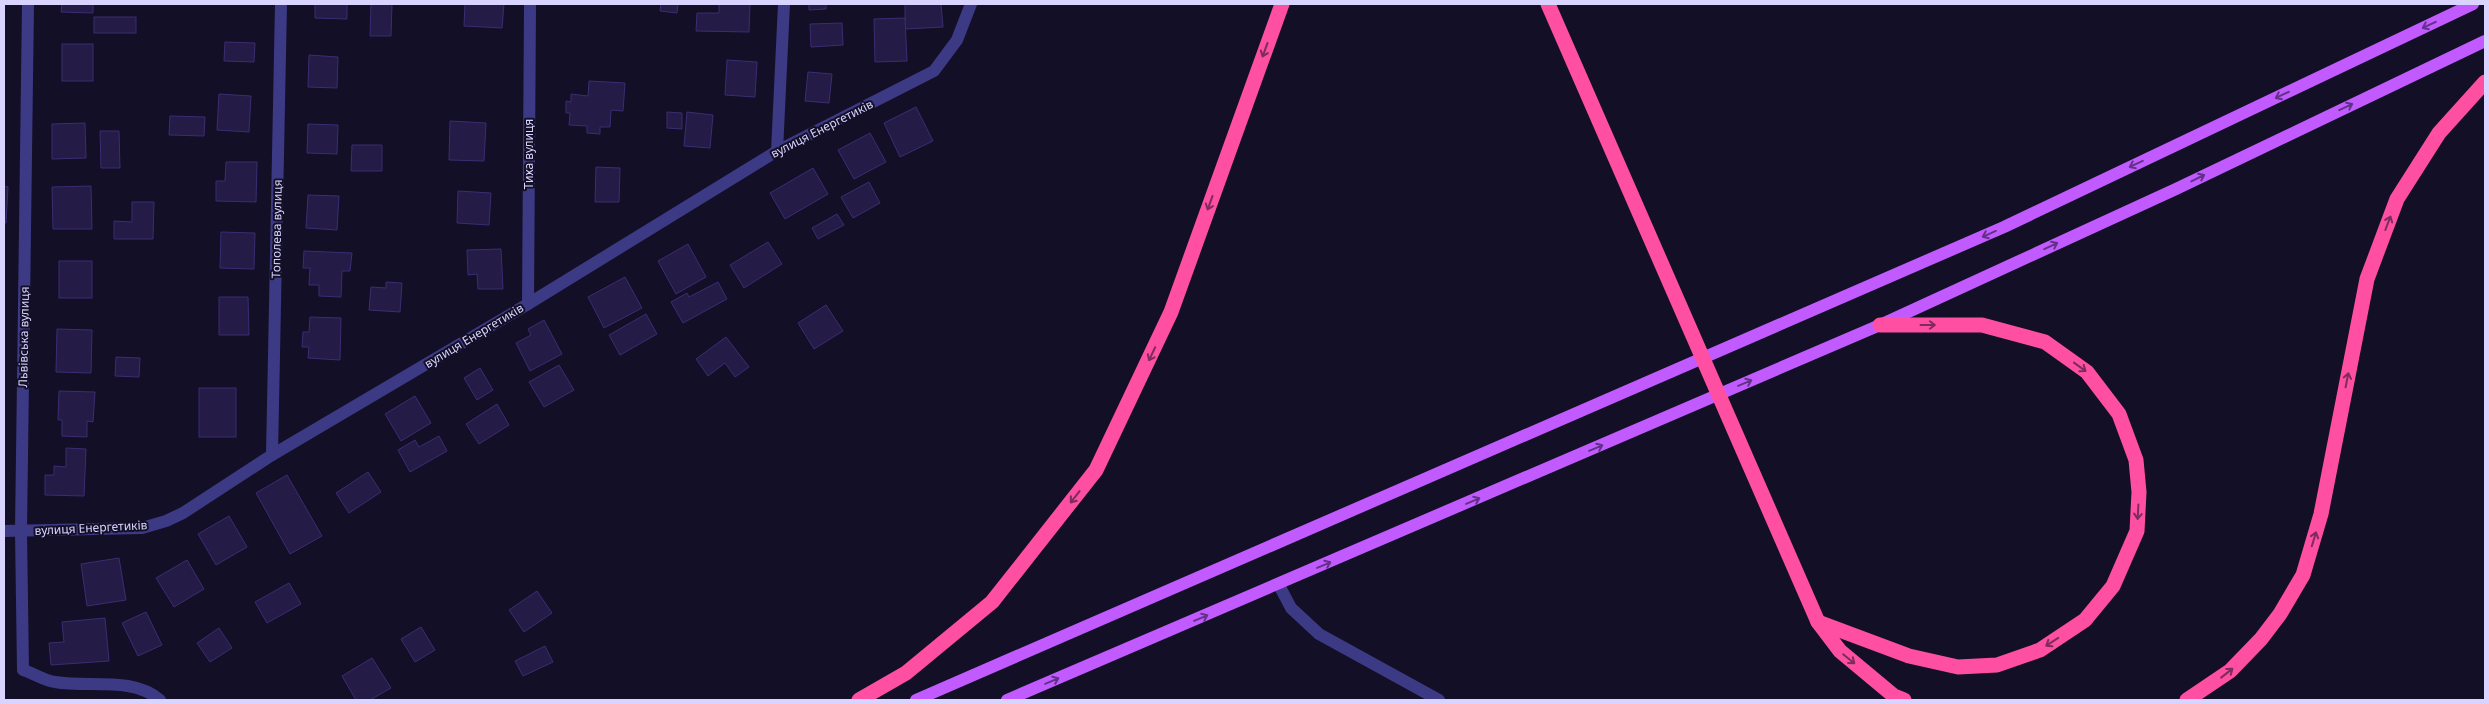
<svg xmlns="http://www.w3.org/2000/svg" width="2489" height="704" viewBox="0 0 2489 704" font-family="'Noto Sans',sans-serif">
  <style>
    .building { fill: #241b47; stroke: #3b2d73 }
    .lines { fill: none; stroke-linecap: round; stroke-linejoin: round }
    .minor { stroke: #3d3a85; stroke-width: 12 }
    .major { stroke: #c25bff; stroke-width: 12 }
    .highway { stroke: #ff4fa3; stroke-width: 15 }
    .oneway { stroke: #623188 }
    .oneway2 { stroke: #7d2c5e }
    .labels { text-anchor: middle; stroke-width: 4; stroke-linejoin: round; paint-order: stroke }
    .street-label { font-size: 12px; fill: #d9d4ff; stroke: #130f26 }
  </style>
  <rect width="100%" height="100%" fill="#130f26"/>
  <g class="building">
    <polygon points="62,4 93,4 93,13 61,12"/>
    <polygon points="315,4 347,4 347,19 315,18"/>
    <polygon points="371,4 392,4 391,36 370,36"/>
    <polygon points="465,4 504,4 502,28 464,26"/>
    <polygon points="661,4 678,4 677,13 660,11"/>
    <polygon points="719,4 750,4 749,32 696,31 697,13 719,13"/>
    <polygon points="809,4 826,4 826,9 809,10"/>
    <polygon points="905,4 941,4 943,27 905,29"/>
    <rect x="94" y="17" width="42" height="16"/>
    <polygon points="905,18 907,61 875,62 874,19"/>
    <polygon points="842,23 843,45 811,47 810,24"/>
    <polygon points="225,42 255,43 254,62 224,61"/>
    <rect x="62" y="44" width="31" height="37"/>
    <polygon points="309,55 338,57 337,88 308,87"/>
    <polygon points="727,60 757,62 755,97 725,95"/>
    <polygon points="808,72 832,74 829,103 805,101"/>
    <polygon points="589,81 625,83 623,111 611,110 610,127 600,127 600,134 587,133 587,126 569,125 570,113 566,113 566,101 571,102 571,94 588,96"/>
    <polygon points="219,94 251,96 249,132 217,130"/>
    <polygon points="916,107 933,141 900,157 884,123"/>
    <polygon points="667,112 682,113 682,129 667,128"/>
    <polygon points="687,112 713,115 710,148 684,146"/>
    <polygon points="170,116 205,117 204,136 169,135"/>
    <polygon points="450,121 486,123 484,161 449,160"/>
    <polygon points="85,123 86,158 52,159 52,124"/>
    <polygon points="308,124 338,125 337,154 307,153"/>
    <polygon points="100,131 119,131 120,168 101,168"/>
    <polygon points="870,133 886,162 854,179 838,150"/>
    <polygon points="352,145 382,145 382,171 351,171"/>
    <polygon points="226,162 257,162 256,202 216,201 216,181 225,181"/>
    <polygon points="596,167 620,168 619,202 595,202"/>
    <polygon points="813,168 828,194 785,219 770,193"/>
    <polygon points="869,182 880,203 853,218 841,197"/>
    <polygon points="4,186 8,187 6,223 4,223"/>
    <polygon points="91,186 92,229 53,229 52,187"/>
    <polygon points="458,191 491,193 489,225 457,223"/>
    <polygon points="308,195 339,196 337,230 306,228"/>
    <polygon points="132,202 154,202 153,239 114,239 114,221 132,222"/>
    <polygon points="837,214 844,225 818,239 812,228"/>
    <polygon points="221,232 255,233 254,269 220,268"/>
    <polygon points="768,242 782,264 744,288 730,265"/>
    <polygon points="688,244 706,277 676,294 658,261"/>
    <polygon points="501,249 503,289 478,289 477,274 468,275 467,250"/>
    <polygon points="304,251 352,253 350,271 342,271 341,297 319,296 319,285 309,285 310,268 303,268"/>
    <rect x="59" y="261" width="33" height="37"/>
    <polygon points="625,277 642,308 604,328 588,297"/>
    <polygon points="386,282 402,283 400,312 369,310 371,287 386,288"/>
    <polygon points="718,282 727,299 683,323 671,302 687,293 689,297"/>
    <polygon points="219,297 248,297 249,335 219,335"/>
    <polygon points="826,305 843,331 814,349 798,323"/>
    <polygon points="646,314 657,334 620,355 609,335"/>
    <polygon points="310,317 341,318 340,360 308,358 309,347 302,347 303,332 309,332"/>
    <polygon points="544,320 562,354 530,371 516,343 531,335 528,329"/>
    <polygon points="57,329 92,330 91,373 56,372"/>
    <polygon points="726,337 749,367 735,377 725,363 708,376 696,359"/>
    <polygon points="116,357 140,358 139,377 115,376"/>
    <polygon points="559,365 574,390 544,407 529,382"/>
    <polygon points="480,368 493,390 477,400 464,378"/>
    <rect x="199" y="388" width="37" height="49"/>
    <polygon points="59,391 95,392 93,422 87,421 87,437 62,436 62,420 58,420"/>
    <polygon points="415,396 431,423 401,441 385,414"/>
    <polygon points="497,404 509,425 479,444 466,424"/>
    <polygon points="439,436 447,451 410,472 398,450 415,440 419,447"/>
    <polygon points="66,448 86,449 84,496 45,495 45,475 54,475 54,466 66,467"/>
    <polygon points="368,472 381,492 349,513 336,493"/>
    <polygon points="287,475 322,536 290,554 256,493"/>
    <polygon points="229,516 247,547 216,565 198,534"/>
    <polygon points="119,558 126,600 87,606 81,564"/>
    <polygon points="187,560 204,589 174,607 156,578"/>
    <polygon points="289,583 301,604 267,623 255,602"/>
    <polygon points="537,591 552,613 524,632 509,610"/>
    <polygon points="146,612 162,645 138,656 122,623"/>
    <polygon points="105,618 109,661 51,665 49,643 64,642 62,622"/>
    <polygon points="421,627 435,650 415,662 401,639"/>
    <polygon points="219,628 232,648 210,662 197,643"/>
    <polygon points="545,646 553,662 523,676 515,661"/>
    <polygon points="372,658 391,688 370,700 356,700 342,676"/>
  </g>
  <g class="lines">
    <g class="minor">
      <path d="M 28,4 L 21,531 L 23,670 C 33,673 45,681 55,682 C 89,688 132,676 160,700"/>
      <polyline points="777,151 784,4"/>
      <polyline points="528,304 530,4"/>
      <polyline points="272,455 281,4"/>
      <polyline points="4,531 142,528 166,521 183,513 272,455 528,304 777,151 934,71 957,40 971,4"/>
      <polyline points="1279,585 1291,608 1319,634 1439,700"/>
    </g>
    <g class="major">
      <polyline points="916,700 2004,227 2473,4"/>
      <polyline points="1007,700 1880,325 2176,189 2485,41"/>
    </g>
    <g class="highway">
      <polyline points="1548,4 1818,622 1840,651 1894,696 1904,700"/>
      <polyline points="1818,622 1909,656 1958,667 1997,665 2040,650 2085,620 2113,586 2137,531 2139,492 2136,460 2119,414 2087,372 2045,342 1982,325 1880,325"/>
      <polyline points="859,700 906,673 992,602 1096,470 1171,312 1282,4"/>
      <polyline points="2187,700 2230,671 2261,639 2280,614 2303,575 2321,514 2367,279 2397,199 2439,133 2485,82"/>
    </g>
  </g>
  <defs><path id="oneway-shaft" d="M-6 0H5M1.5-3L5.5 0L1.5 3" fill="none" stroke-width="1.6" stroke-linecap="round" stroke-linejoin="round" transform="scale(1.25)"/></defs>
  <g class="oneway">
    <use href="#oneway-shaft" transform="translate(2429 25) rotate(155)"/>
    <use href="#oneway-shaft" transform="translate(2282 95) rotate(155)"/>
    <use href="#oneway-shaft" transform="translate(2346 107) rotate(-25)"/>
    <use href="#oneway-shaft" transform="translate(2136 164) rotate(155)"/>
    <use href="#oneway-shaft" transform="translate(2198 178) rotate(-26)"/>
    <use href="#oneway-shaft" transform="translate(1989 234) rotate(156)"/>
    <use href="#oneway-shaft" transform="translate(2051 246) rotate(-25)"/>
    <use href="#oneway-shaft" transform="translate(1745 383) rotate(-23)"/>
    <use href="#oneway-shaft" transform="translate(1596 448) rotate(-23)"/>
    <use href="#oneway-shaft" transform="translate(1473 501) rotate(-23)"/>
    <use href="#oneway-shaft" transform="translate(1324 565) rotate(-23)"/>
    <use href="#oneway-shaft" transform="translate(1201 618) rotate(-23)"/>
    <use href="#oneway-shaft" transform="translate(1052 681) rotate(-23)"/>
  </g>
  <g class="oneway2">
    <use href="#oneway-shaft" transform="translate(1265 50) rotate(110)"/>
    <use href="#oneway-shaft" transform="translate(1210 203) rotate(110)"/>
    <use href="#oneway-shaft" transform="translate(2388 223) rotate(-69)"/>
    <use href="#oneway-shaft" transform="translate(1928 325)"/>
    <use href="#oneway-shaft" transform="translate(1152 354) rotate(115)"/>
    <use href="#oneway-shaft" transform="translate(2080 367) rotate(36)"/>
    <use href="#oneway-shaft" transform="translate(2347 380) rotate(-79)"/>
    <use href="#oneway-shaft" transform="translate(1075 497) rotate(128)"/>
    <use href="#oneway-shaft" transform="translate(2138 512) rotate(93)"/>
    <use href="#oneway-shaft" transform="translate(2314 539) rotate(-73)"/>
    <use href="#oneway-shaft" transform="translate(2052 642) rotate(147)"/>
    <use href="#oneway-shaft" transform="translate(1849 659) rotate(39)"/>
    <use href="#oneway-shaft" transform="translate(2227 673) rotate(-38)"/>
  </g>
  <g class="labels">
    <g class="street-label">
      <text transform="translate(822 129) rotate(-27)" y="4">вулиця Енергетиків</text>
      <text transform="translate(529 154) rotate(-90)" y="4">Тиха вулиця</text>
      <text transform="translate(277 229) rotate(-89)" y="4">Тополева вулиця</text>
      <text transform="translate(474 336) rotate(-31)" y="4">вулиця Енергетиків</text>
      <text transform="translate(24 337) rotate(-89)" y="4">Львівська вулиця</text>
      <text transform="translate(91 528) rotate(-3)" y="4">вулиця Енергетиків</text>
    </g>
  </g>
  <rect width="2489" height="704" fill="none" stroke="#d9d4ff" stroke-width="10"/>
</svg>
